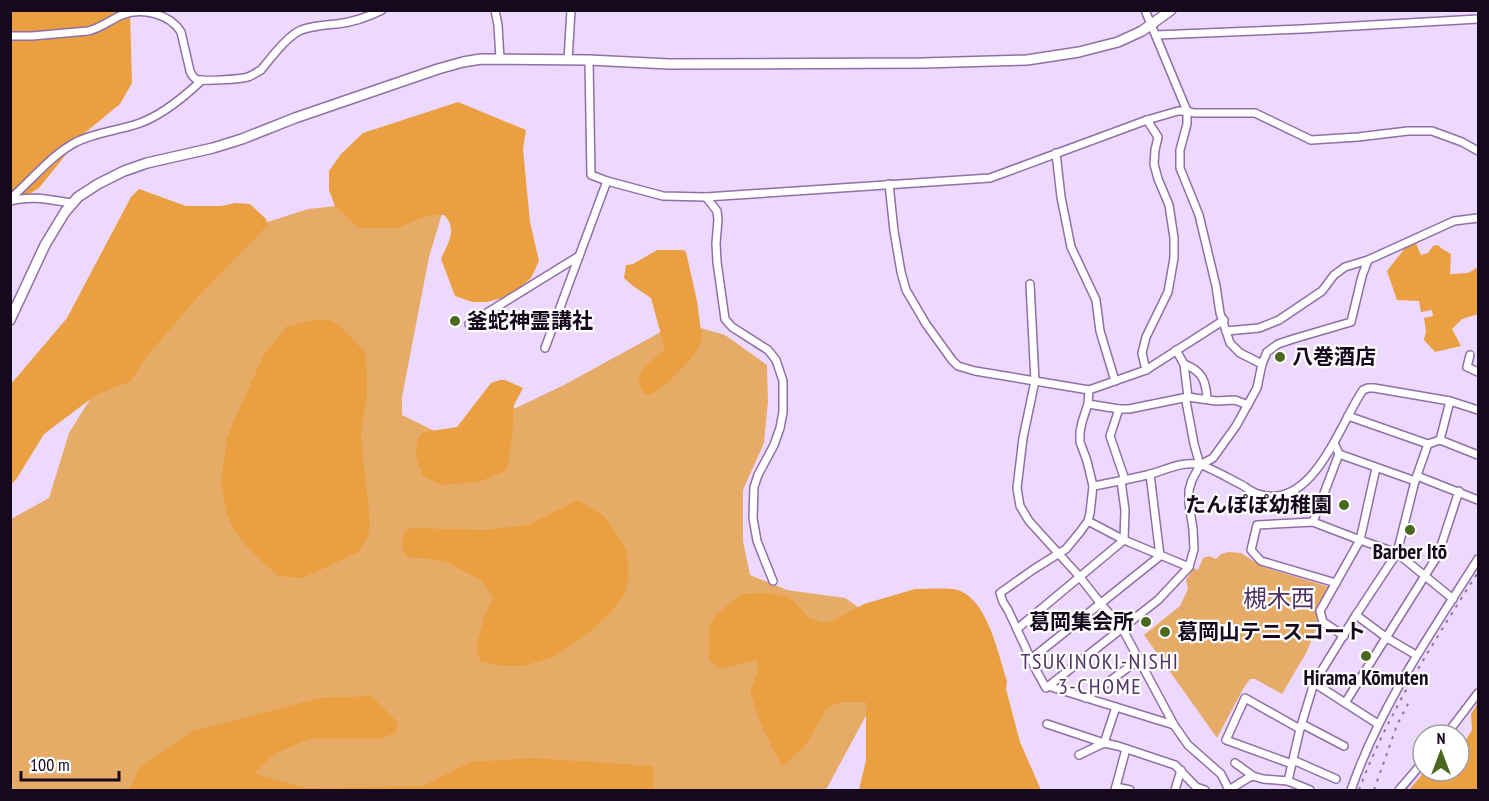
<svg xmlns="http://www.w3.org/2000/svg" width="1489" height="801" viewBox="0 0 1489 801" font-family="'PT Sans Narrow','Noto Sans JP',sans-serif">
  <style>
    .green { fill: #e6ac67 }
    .forest { fill: #eaa040 }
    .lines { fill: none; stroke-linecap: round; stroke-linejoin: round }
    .stream { stroke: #bb86e1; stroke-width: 2 }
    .street-casing { stroke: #906fa8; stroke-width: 10 }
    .secondary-casing { stroke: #906fa8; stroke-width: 12 }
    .street { stroke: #fff; stroke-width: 7 }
    .secondary { stroke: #fff; stroke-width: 9 }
    .rail { stroke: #8a7997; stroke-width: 2; stroke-dasharray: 3 6; stroke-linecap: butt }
    .poi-dot { fill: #49691f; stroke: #fff; stroke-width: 2 }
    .labels { text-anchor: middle; stroke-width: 4.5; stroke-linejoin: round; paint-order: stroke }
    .poi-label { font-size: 21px; font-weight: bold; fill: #16091e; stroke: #fff; text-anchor: start }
    .neighbourhood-label { font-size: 22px; letter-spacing: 1.5px; fill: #503265; stroke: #fff }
    .quarter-label { font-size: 24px; fill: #503265; stroke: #fff }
  </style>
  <rect width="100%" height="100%" fill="#edd8fe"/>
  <g class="green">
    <polygon points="448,194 429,257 402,397 402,415 451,439 564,385 679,322 725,335 767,365 768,401 764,443 743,490 743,541 750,575 787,590 845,598 893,631 890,671 827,788 824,790 11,790 11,519 49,498 69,433 111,366 240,231 308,209"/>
    <polygon points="1229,552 1241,553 1263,567 1329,587 1327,593 1315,611 1319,623 1306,653 1282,694 1255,679 1250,679 1243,689 1217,738 1144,635 1180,606 1188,589 1186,580 1194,568 1198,570 1203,558 1209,556 1216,559 1221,554"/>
  </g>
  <g class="forest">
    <polygon points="10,11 130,11 132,83 120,104 81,136 39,188 19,200 10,200"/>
    <path d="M 458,102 L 526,130 L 523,149 L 530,222 L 539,261 L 531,278 L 510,296 L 487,302 L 472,302 L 455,296 L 441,259 C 448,243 458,229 444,215 L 430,215 L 396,228 L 358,228 L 335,206 L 329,190 L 329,171 L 341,154 L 363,133 Z"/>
    <polygon points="139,189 186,206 221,206 235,203 250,204 266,219 268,225 194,301 143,361 131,381 96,395 44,434 17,478 11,485 11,384 67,318 131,197"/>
    <polygon points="1415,241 1421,255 1428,253 1433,246 1438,245 1441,248 1451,254 1450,274 1468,273 1478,267 1478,314 1462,319 1452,329 1461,346 1435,352 1424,340 1426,331 1424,318 1433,316 1432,310 1421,312 1419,301 1397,300 1387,271 1405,248"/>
    <polygon points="657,250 683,250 686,252 697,301 702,339 695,354 667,384 651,394 643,394 638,380 644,367 665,349 651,298 633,286 624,278 626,265 633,264"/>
    <polygon points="315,320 330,320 338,324 366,353 367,393 361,436 370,522 368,536 358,552 303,578 278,576 249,549 233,529 226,510 221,482 227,437 263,356 287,326"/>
    <polygon points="500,380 505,380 523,388 514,405 512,437 507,470 479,482 441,485 423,476 416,459 417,440 424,432 457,427 491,383"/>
    <polygon points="578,500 604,516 626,549 629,577 624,595 610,613 592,630 553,657 524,666 501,666 480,661 476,647 484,617 493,597 481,580 446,562 421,558 409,558 402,550 404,532 412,528 485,530 528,525"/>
    <path d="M 915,589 C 927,589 941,588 953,589 C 987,594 998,654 1007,681 L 1006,689 L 1020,742 L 1041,790 L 859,790 L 866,760 L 866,702 L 841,702 L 827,708 L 805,746 L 782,767 L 761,725 L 750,692 L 758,671 L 757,660 L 720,669 L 709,660 L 709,629 L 716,614 L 742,594 L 768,593 L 789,597 L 808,617 L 823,623 L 834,620 L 864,604 Z"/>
    <polygon points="371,696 397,722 397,732 380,739 309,739 275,754 254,774 307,788 423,786 470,762 533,758 653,766 653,790 129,790 140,767 193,731 320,698"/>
    <polygon points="1478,703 1478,790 1409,790 1425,771 1459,771 1459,751 1472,730 1471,714"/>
  </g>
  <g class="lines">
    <g class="stream">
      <polyline points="1464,717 1478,698"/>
      <polyline points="1405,790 1423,768"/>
    </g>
    <g class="street-casing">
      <g id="street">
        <polyline points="495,10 498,25 500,59"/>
        <polyline points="1145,10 1187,111 1187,124 1180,150 1180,168 1199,215 1216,286 1220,313 1230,343 1240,353 1262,364"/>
        <polyline points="1156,35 1302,29 1478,19"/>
        <path d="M 10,36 L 32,36 L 88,31 C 101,28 110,20 122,15 C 142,7 170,14 181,32 L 190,71 C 191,74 193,77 196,79 C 201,82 241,79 248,77 C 253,75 257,72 261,70 C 271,58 287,36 301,30 C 312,26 325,25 337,24 C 353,22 368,17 382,10"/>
        <polyline points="568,60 571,10"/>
        <polyline points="589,60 591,175 607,181 663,196 706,197 990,178 1147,120 1178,111 1187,111 1194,113 1255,113 1311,140 1358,137 1408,131 1432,131 1462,142 1478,151"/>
        <polyline points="1056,153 1061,197 1071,247 1096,300 1100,331 1115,381"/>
        <polyline points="889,184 894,231 901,272 906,290 926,324 952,360 958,366 975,371 1089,390 1146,370 1224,320"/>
        <polyline points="706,197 717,211 718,220 716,243 717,262 725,319 732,327 768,350 776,360 783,381 783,412 780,428 774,445 758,475 754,487 753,518 757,541 773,581"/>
        <path d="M 10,199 C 32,180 50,156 76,142 C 94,133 114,131 134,125 C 159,118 183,98 202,80"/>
        <path d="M 10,201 C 31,195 51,200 72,203"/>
        <polyline points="1030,284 1035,381 1023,438 1017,488 1020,506 1029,521 1079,576 1101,604 1122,628 1174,725 1188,745 1221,774 1229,790"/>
        <polyline points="469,324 579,256"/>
        <polyline points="1226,331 1259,328 1279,320 1322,291 1334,275 1345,267 1368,260 1454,221 1478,218"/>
        <polyline points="545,348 607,181"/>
        <polyline points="1176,350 1184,364 1188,397 1186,401 1194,444 1200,465"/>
        <polyline points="1470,355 1467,367 1478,372"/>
        <path d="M 1184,364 C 1202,371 1206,380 1207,399"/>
        <polyline points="1146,370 1142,353 1146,337 1168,292 1174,258 1174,238 1169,205 1158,179 1154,164 1155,150 1158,137 1147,120"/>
        <polyline points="1089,390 1088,404 1082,422 1080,432 1080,442 1087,461 1093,486 1090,513 1088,521 1080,532 1066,549 1034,569 1000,593 1003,602 1008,610 1036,670 1046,688 1158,600 1189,567 1194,549 1193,529 1189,504 1189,490 1192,480 1200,465 1213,458 1236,426 1257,388 1262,364 1267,352 1278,344 1293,339 1351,322 1362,276 1368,260"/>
        <polyline points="1088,404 1119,409 1129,409 1188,397 1216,401 1235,400 1248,405"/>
        <polyline points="1119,409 1110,436 1125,480"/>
        <polyline points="1348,416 1428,444"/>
        <polyline points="1440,440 1478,455"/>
        <polyline points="1339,454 1415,481"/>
        <polyline points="1417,476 1478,500"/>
        <path d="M 1093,486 C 1111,483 1129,479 1147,475 C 1164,471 1183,460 1201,465 C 1211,468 1228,478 1238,483 C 1245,486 1251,492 1258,494 C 1313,512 1340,423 1363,390 L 1368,388 L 1374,388 L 1450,401 L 1478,410"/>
        <polyline points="1088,521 1124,540 1189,567"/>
        <polyline points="1313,522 1339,454 1334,443"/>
        <polyline points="1336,583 1261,561 1251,550 1257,525 1313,522 1360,540 1397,553 1453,599"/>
        <polyline points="1356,615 1387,638 1416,655"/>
        <polyline points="1017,629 1124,540 1125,510 1121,481"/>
        <polyline points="1344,636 1323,622 1320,611 1360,540 1376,468"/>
        <polyline points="1031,659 1160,556 1150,474"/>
        <polyline points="1314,683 1378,724"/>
        <polyline points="1048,686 1174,725"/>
        <polyline points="1086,698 1140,659"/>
        <polyline points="1345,703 1438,555 1459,491"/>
        <polyline points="1047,724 1104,743 1118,746 1175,765 1196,787 1205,790"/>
        <polyline points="1302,724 1344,746"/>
        <polyline points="1446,735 1478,693"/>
        <polyline points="1079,755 1104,743 1116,707"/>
        <polyline points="1293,760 1336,779"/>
        <polyline points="1235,763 1253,776"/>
        <polyline points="1292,764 1226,740 1245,698 1300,729"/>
        <polyline points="1288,781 1300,729 1314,683 1356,615 1397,553 1415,481 1428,444 1440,440 1450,401"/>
        <polyline points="1116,787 1130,790"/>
        <polyline points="1115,790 1126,749"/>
        <polyline points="1175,790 1181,770"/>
        <polyline points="1229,790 1248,778 1253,776 1263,779 1288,781 1310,790"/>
        <path d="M 1351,790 C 1380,706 1431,633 1478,559"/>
        <polyline points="1399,790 1423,762"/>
      </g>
    </g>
    <g class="secondary-casing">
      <polyline id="secondary" points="10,320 45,245 65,212 78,197 98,184 124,171 147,163 213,148 242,139 295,118 438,69 463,62 481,59 589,60 669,64 923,63 1027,60 1079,52 1118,42 1142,31 1171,10"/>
    </g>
    <use href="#street" class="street"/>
    <use href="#secondary" class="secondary"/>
    <g class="rail">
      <path d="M 1359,790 C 1388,712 1434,642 1478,572"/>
      <polyline points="1374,790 1397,725 1410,700"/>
    </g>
  </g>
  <g class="poi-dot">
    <circle cx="455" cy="321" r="6"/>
    <circle cx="1280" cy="357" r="6"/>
    <circle cx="1344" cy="505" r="6"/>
    <circle cx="1410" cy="530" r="6"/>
    <circle cx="1146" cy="622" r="6"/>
    <circle cx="1165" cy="632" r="6"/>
    <circle cx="1366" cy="656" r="6"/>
  </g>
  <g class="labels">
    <g class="poi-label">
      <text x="467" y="328">釜蛇神霊講社</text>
      <text x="1292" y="364">八巻酒店</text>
      <text x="1332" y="512" text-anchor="end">たんぽぽ幼稚園</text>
      <text x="1410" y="559" text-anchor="middle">Barber Itō</text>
      <text x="1134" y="629" text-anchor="end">葛岡集会所</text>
      <text x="1177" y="639">葛岡山テニスコート</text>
      <text x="1366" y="685" text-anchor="middle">Hirama Kōmuten</text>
    </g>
    <g class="neighbourhood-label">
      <text x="1100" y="669">TSUKINOKI-NISHI<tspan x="1100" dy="25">3-CHOME</tspan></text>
    </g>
    <g class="quarter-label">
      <text x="1279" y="607">槻木西</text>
    </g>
  </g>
  <rect width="1489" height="801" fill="none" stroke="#16091e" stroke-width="24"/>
  <g transform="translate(1441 753)"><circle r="28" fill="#ffffff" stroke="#a29da5" stroke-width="1.5"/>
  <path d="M0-4.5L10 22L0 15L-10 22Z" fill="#49691f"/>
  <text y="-9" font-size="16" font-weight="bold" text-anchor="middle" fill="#16091e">N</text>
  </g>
  <path d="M21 771v9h98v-9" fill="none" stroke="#16091e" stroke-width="3"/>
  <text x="30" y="771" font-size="18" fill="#16091e" stroke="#ffffff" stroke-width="4.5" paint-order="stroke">100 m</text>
</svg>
